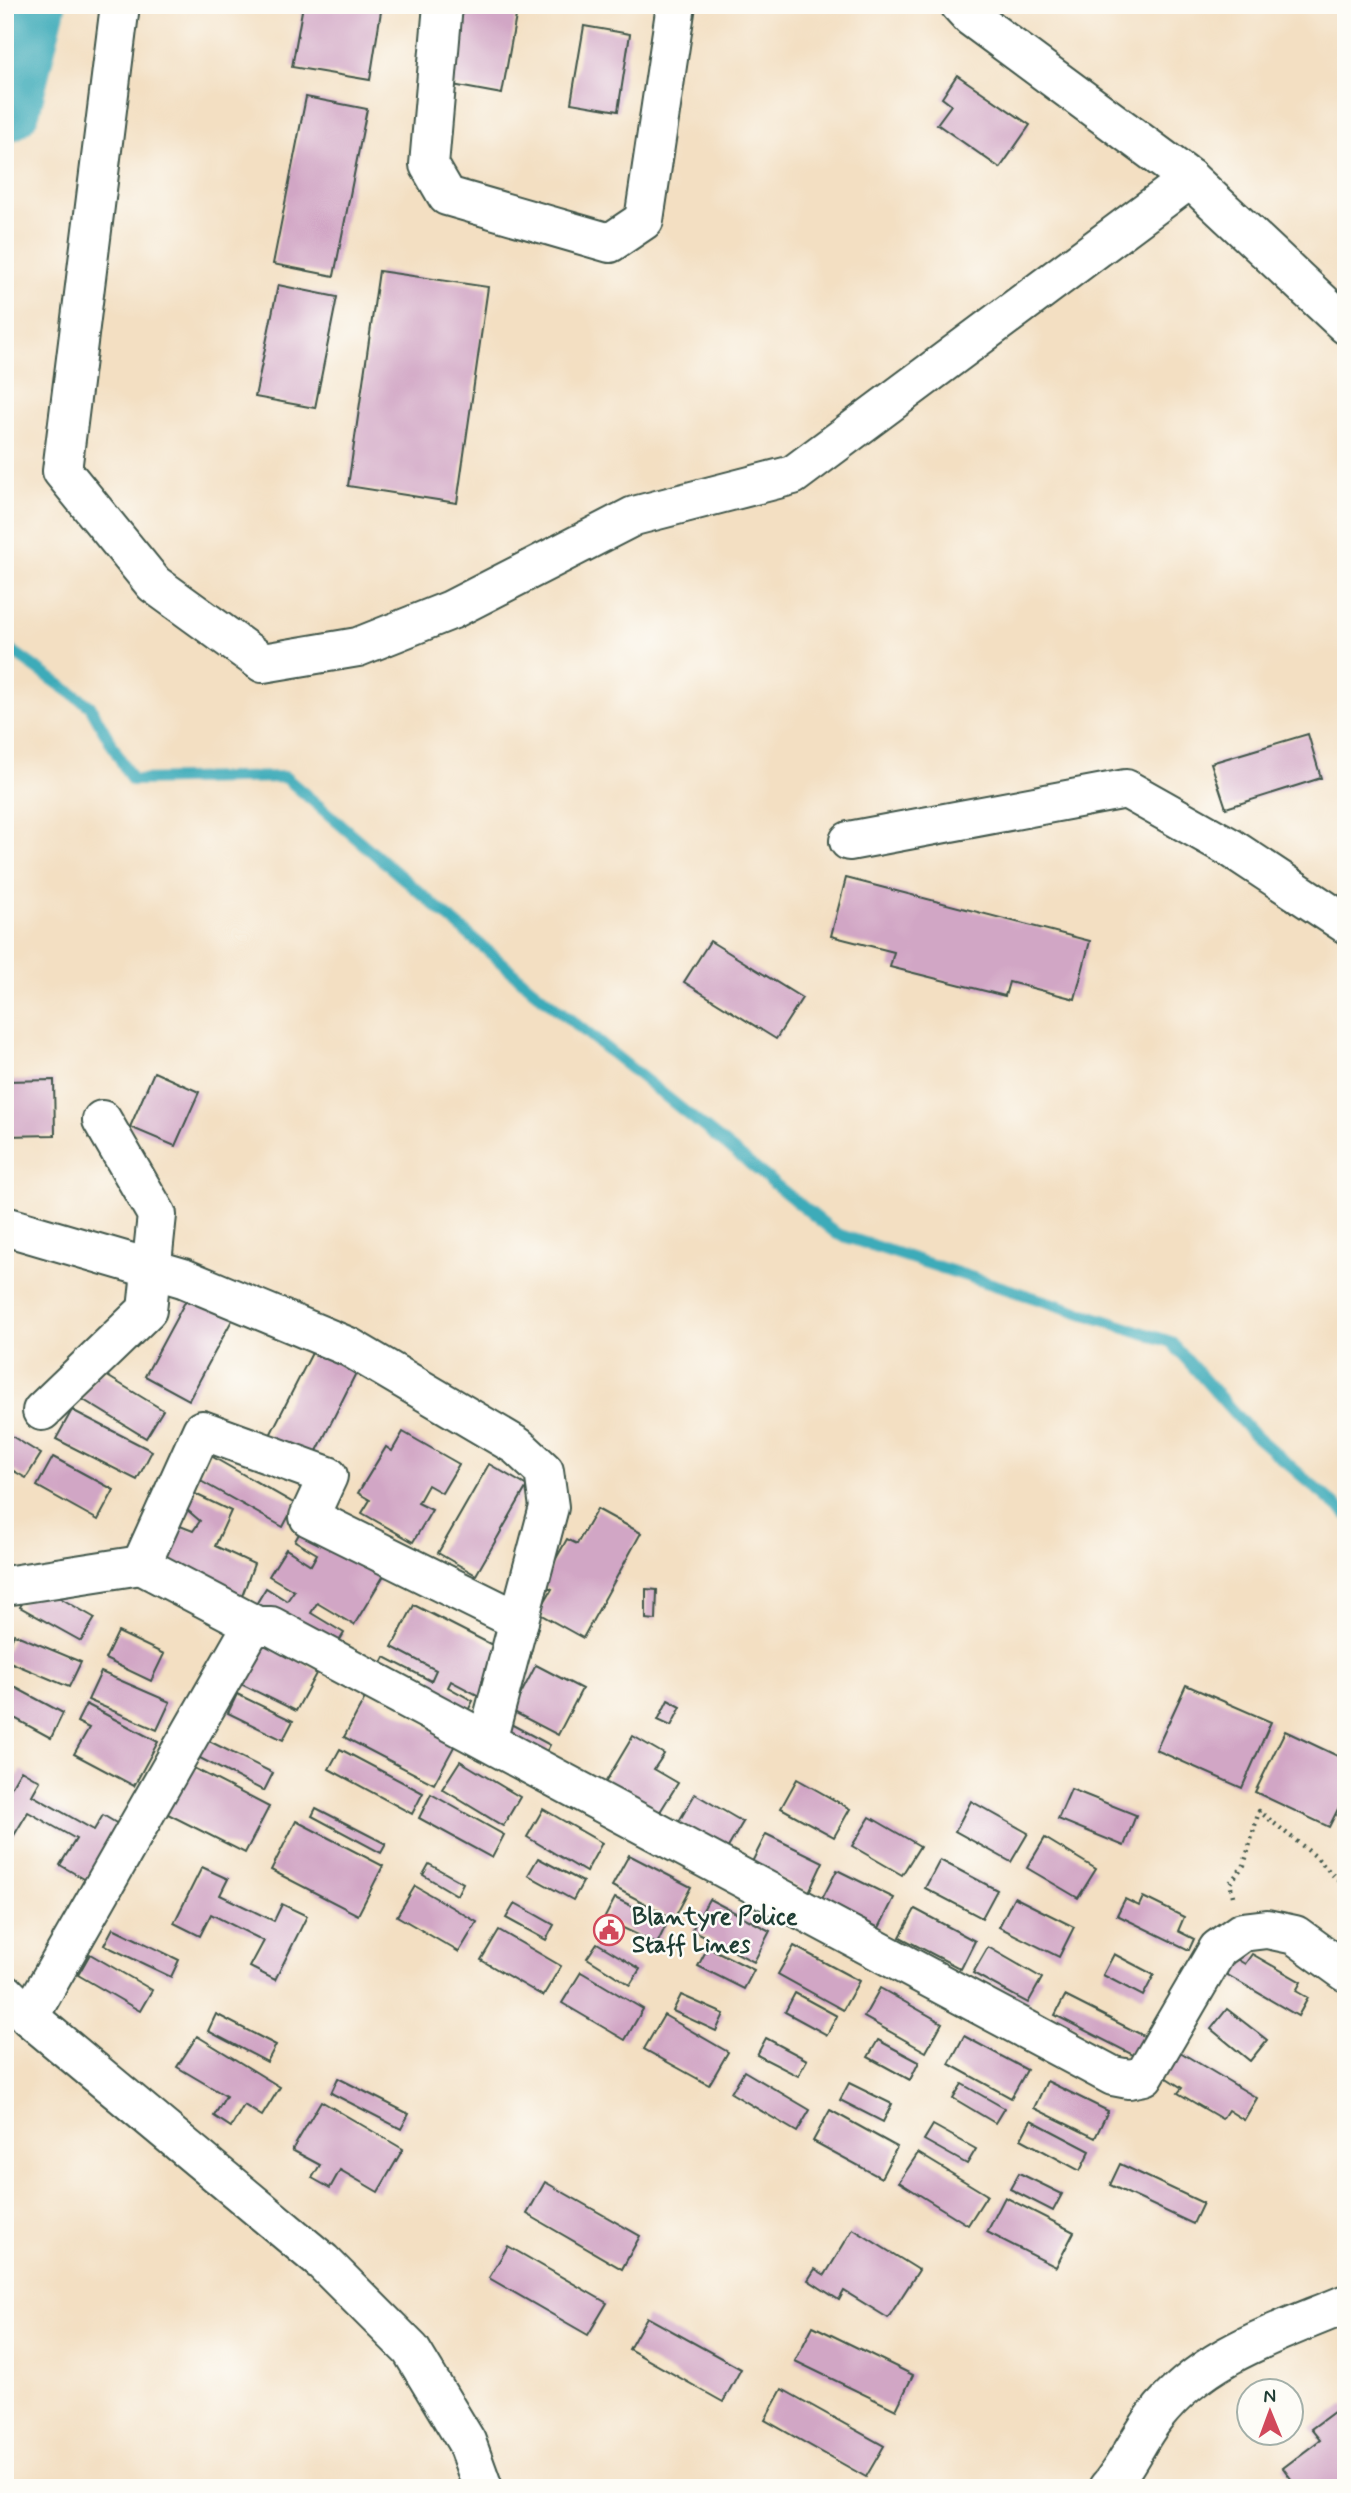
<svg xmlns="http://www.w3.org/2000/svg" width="1351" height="2493" viewBox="0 0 1351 2493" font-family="Mynerve,sans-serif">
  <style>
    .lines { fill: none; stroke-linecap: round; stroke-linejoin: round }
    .stream { stroke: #3cabb9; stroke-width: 12 }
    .river { stroke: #3cabb9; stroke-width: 72 }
    .building { fill: #d1a6c5 }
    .street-casing { stroke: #3f5549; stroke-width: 42 }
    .path { stroke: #3f5549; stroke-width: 4.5; stroke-dasharray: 2 5; stroke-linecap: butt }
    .street { stroke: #fff; stroke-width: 38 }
    .labels { text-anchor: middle; stroke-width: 5; stroke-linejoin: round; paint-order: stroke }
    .poi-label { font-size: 24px; font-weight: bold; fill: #1f3d34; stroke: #fdfcf7; text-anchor: start }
  </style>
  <rect width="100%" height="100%" fill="#fdfcf7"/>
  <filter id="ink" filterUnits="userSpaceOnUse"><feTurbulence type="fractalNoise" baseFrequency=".0143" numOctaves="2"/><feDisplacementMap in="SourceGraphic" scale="14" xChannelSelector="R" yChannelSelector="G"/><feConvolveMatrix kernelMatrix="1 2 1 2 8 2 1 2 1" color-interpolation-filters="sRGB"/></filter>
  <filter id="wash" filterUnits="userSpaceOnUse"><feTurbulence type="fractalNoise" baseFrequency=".00686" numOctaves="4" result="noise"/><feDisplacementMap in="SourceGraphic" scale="28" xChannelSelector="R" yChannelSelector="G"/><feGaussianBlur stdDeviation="1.57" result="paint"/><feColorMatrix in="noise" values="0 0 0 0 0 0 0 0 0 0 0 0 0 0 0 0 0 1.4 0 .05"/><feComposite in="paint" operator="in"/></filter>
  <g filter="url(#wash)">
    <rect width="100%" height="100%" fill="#f3dfc2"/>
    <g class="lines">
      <polyline class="stream" points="5,646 90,706 132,780 285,777 531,988 837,1234 1171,1342 1252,1433 1346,1514"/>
      <polyline class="river" points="5,106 30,5"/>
    </g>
    <g id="blocks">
      <g class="building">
        <polygon points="303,5 382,5 370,80 292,67"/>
        <polygon points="462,5 518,5 502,94 447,84"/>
        <polygon points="584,26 630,34 618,111 571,103"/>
        <polygon points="957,75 1030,125 1000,168 937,124 951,105 942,98"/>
        <polygon points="306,97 367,109 334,276 273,264"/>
        <polygon points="379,271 488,287 457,503 348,486"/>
        <polygon points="278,285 337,297 315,408 255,397"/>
        <polygon points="1308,734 1321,778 1226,808 1211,763"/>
        <polygon points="846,878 1090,941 1075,999 1009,982 1005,996 890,967 894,952 831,936"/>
        <polygon points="710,941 802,998 776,1039 684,982"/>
        <polygon points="154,1072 199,1092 175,1146 130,1127"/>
        <polygon points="54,1080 55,1135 5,1136 5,1081"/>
        <polygon points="193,1287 237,1311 189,1400 145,1376"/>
        <polygon points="316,1345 359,1367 310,1465 266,1443"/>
        <polygon points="99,1371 163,1410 146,1438 82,1399"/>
        <polygon points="72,1410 152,1451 137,1480 56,1439"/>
        <polygon points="5,1432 41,1454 26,1478 5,1466"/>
        <polygon points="403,1432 459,1464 442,1493 428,1485 418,1503 432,1510 413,1542 362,1513 370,1500 358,1493 386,1447 392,1451"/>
        <polygon points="211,1456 295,1504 283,1527 197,1479"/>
        <polygon points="53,1457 114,1490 98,1520 37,1486"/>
        <polygon points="489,1464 527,1486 476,1575 438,1553"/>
        <polygon points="193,1493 231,1511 215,1546 254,1564 242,1596 158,1555 175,1524 193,1531 200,1521 185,1508"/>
        <polygon points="597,1509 641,1533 583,1638 538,1613 552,1589 542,1584 567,1539 577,1544"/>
        <polygon points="308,1518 389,1567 354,1625 317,1603 311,1613 344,1633 332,1653 255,1606 266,1588 287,1601 294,1591 269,1576 286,1549 311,1565 317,1554 295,1541"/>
        <polygon points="34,1583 95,1618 81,1641 20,1607"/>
        <polygon points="646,1589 657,1590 656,1620 646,1619"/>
        <polygon points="414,1605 504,1651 481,1697 451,1681 448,1687 473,1701 462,1722 375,1677 385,1657 431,1681 436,1670 392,1647"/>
        <polygon points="118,1632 164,1654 151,1681 105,1659"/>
        <polygon points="14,1634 81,1662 69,1687 5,1660 5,1654"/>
        <polygon points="262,1643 318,1670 296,1711 241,1684"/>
        <polygon points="536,1665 582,1689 558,1735 512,1711"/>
        <polygon points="101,1672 170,1702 157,1730 88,1700"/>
        <polygon points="5,1682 63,1713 51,1738 5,1713"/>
        <polygon points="1186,1685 1271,1722 1242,1788 1156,1750"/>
        <polygon points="237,1694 293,1721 283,1740 228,1713"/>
        <polygon points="366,1696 456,1743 434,1784 344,1737"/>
        <polygon points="668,1700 681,1707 671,1726 658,1720"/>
        <polygon points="86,1704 158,1742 134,1786 74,1754 89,1728 77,1722"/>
        <polygon points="507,1722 550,1745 542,1760 499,1737"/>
        <polygon points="1285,1731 1346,1760 1346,1793 1329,1827 1255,1792"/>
        <polygon points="633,1736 664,1754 654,1769 678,1783 658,1815 605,1783"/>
        <polygon points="205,1739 273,1773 264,1791 196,1756"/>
        <polygon points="340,1749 423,1793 412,1814 329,1769"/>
        <polygon points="180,1761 269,1807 245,1853 156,1808"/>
        <polygon points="460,1761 520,1797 503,1826 442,1789"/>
        <polygon points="21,1770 40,1781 32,1795 94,1830 103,1815 118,1824 86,1880 60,1865 76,1839 28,1812 10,1842 5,1840 5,1798"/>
        <polygon points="797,1779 850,1809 834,1837 781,1808"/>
        <polygon points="1071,1789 1136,1815 1124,1846 1058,1819"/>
        <polygon points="431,1794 504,1835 492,1858 419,1818"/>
        <polygon points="695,1794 743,1822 726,1851 678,1823"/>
        <polygon points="971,1801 1028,1833 1011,1862 955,1831"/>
        <polygon points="316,1808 386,1844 381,1853 312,1816"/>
        <polygon points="543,1809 602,1843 586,1872 527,1837"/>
        <polygon points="870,1817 920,1846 902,1875 852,1846"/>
        <polygon points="296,1821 383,1866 358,1915 271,1870"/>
        <polygon points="766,1834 823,1862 809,1892 751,1864"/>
        <polygon points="1045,1838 1096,1869 1078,1898 1027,1868"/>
        <polygon points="629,1855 691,1887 674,1919 612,1886"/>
        <polygon points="538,1858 583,1882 573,1900 528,1875"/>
        <polygon points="940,1860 997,1890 982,1918 925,1888"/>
        <polygon points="429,1864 463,1883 457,1895 423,1875"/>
        <polygon points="202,1867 228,1879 220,1895 274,1921 282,1904 307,1916 275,1980 250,1967 264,1941 211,1914 200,1936 174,1923"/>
        <polygon points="837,1870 894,1898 879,1928 822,1899"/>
        <polygon points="415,1886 477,1922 459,1952 397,1916"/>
        <polygon points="1014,1897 1074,1927 1059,1957 999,1927"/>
        <polygon points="1143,1897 1184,1917 1178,1931 1194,1939 1189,1950 1117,1915 1125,1899 1139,1906"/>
        <polygon points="615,1898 667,1923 657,1944 604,1919"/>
        <polygon points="709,1899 770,1931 754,1962 692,1930"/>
        <polygon points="515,1903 554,1925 546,1940 506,1918"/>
        <polygon points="915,1909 975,1941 961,1969 900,1937"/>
        <polygon points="113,1928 179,1960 171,1977 104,1945"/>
        <polygon points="499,1930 561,1966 543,1996 481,1960"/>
        <polygon points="597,1943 640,1969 630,1985 587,1958"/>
        <polygon points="794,1946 859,1981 843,2010 778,1974"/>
        <polygon points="708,1947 754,1970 744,1989 698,1966"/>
        <polygon points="988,1947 1042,1978 1028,2003 973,1973"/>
        <polygon points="90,1954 152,1990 140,2011 78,1975"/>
        <polygon points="1114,1954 1154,1975 1143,1996 1103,1975"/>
        <polygon points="1228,1954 1245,1964 1252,1954 1301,1982 1296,1991 1308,1998 1298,2016 1219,1970"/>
        <polygon points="581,1972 643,2009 625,2040 562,2003"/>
        <polygon points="880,1988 942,2023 926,2052 864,2017"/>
        <polygon points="795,1993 837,2016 827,2035 785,2012"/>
        <polygon points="681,1995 724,2014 716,2031 673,2011"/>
        <polygon points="1065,1996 1148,2038 1137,2057 1055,2015"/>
        <polygon points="1227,2009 1267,2040 1250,2061 1211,2029"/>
        <polygon points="216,2014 276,2045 267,2062 208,2031"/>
        <polygon points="664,2015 728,2052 709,2085 644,2049"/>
        <polygon points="197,2036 280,2087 262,2116 244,2105 231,2127 214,2116 226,2096 177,2067"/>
        <polygon points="964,2036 1027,2070 1011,2098 949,2064"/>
        <polygon points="766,2038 807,2060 798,2076 757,2055"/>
        <polygon points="878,2040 919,2062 910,2080 868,2057"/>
        <polygon points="1180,2052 1257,2098 1244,2120 1228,2110 1222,2119 1178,2093 1182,2088 1165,2077"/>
        <polygon points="744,2071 810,2110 797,2132 731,2093"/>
        <polygon points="338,2078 409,2114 401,2129 331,2093"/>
        <polygon points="1047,2081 1108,2111 1095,2138 1034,2108"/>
        <polygon points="849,2083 892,2104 883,2122 840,2100"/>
        <polygon points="962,2084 1004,2108 995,2123 953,2098"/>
        <polygon points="321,2101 403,2149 378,2192 340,2170 330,2188 312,2178 320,2165 292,2150"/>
        <polygon points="830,2110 897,2147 881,2178 813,2141"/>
        <polygon points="1031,2120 1090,2151 1080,2171 1021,2139"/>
        <polygon points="933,2125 976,2149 967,2164 924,2140"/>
        <polygon points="918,2153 987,2195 968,2225 899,2182"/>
        <polygon points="1120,2164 1203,2203 1193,2224 1110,2185"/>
        <polygon points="1019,2173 1062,2194 1053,2211 1010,2189"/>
        <polygon points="545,2182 640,2236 622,2269 527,2214"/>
        <polygon points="1005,2197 1074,2232 1056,2267 987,2232"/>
        <polygon points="853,2229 919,2270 888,2318 844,2291 839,2300 808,2280 815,2269 825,2275"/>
        <polygon points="508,2246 607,2303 588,2335 489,2278"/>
        <polygon points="647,2317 741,2369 723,2402 629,2349"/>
        <polygon points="813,2326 913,2375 896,2410 795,2361"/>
        <polygon points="782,2389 884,2446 866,2477 765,2420"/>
        <polygon points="1346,2403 1346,2488 1298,2488 1283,2468 1320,2440 1311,2429"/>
      </g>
    </g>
  </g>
  <g filter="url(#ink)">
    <use href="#blocks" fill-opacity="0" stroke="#3f5549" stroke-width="2"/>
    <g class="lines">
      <g class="street-casing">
        <g id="street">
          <polyline points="120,5 62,471 154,584 263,663 358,647 451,610 634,516 793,475 1190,179"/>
          <polyline points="443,5 429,165 447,196 610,243 644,220 676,5"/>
          <polyline points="960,5 971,17 1190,179 1346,325"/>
          <polyline points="849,841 1126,789 1231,848 1346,924"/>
          <polyline points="5,1226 183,1278 349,1347 517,1446 544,1471 549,1507 487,1741"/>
          <polyline points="42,1411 147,1310 157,1215 102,1120"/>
          <polyline points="5,1586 141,1565"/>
          <polyline points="519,1621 309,1517 328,1476 202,1430 141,1565 257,1626 271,1626 1113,2076 1129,2079 1144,2076 1218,1949 1242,1932 1267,1929 1295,1935 1346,1972"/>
          <polyline points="5,1993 29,2017 323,2262 411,2350 466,2441 483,2488"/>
          <polyline points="29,2017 248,1633 257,1626"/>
          <path d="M 1108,2488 C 1127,2466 1138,2439 1155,2417 C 1203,2355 1277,2333 1346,2304"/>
        </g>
      </g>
      <polyline class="path" points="1233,1896 1230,1883 1244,1865 1259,1811 1315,1856 1346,1889"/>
      <use href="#street" class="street"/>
    </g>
  </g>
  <defs>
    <g id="civic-ring" transform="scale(1.575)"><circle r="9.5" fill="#fdfcf7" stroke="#d1495b" stroke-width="1.5"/><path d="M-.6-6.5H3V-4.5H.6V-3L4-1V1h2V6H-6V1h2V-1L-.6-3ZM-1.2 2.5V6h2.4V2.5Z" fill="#d1495b"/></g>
  </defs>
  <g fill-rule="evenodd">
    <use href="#civic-ring" x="609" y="1930"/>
  </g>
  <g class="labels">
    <g class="poi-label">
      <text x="632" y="1924">Blantyre Police<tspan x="632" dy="28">Staff Lines</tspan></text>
    </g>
  </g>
  <rect width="1351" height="2493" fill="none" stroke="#fdfcf7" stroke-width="28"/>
  <g transform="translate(1270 2412) rotate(359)"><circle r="33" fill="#fdfcf7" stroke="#a4b0a9" stroke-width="2"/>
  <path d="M0-5L12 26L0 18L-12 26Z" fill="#d1495b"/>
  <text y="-10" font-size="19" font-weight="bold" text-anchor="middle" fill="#1f3d34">N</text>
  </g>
</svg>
